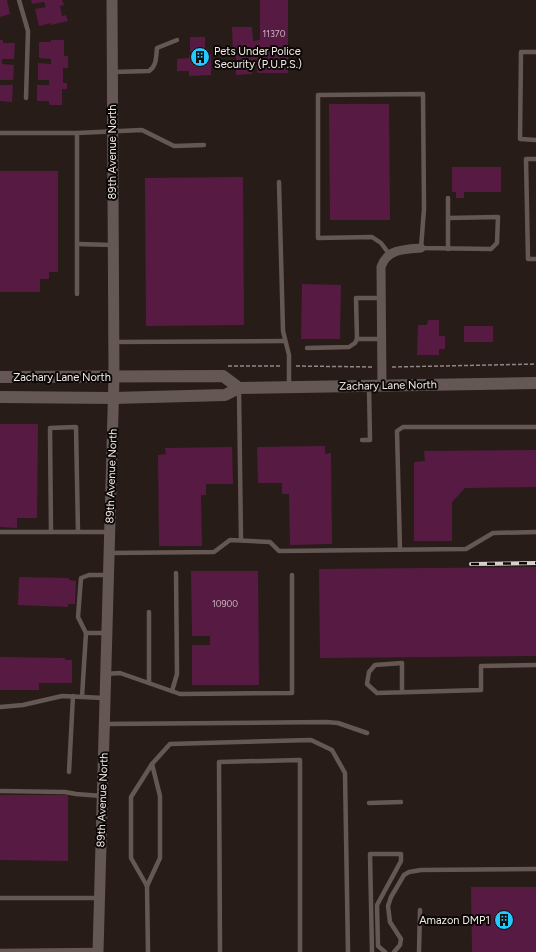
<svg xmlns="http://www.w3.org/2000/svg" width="536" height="952" viewBox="0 0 536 952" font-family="Figtree,sans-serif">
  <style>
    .building { fill: #571b43 }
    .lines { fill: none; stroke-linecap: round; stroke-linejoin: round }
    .path { stroke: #918784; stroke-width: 1.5; stroke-dasharray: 4 2; stroke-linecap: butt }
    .service { stroke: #655854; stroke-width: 4.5 }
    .minor { stroke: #655854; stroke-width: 9 }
    .tertiary { stroke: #655854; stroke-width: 11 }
    .secondary { stroke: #655854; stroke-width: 12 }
    .rail-casing { stroke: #d8d0cd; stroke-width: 4 }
    .rail { stroke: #0c0806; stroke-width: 2.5; stroke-dasharray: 8; stroke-linecap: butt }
    .labels { text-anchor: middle; stroke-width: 4; stroke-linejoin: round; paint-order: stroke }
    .number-label { font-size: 9px; fill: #ccb7bf }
    .poi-label { font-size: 11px; fill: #f3ebe8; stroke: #0c0806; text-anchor: start }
    .street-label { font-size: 11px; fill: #f3ebe8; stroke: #0c0806 }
  </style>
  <rect width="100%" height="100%" fill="#271c18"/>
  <g class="building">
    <polygon points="0,0 7,0 10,14 0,17"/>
    <polygon points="31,0 62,0 64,5 60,6 62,16 66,15 68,21 51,25 51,23 39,26 35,9 46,7 44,2 32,4"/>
    <polygon points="260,0 288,0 288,73 257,73 257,67 252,67 252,74 236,75 236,57 233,57 232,27 252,27 253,41 260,40"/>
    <polygon points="190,37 205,37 205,55 211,54 211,75 189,76 189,71 177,71 177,59 189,58 189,55 194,55 194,52 190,52"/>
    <polygon points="0,40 3,40 3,43 15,43 14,59 2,59 2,64 14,65 13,80 0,80"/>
    <polygon points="51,40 64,40 64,56 68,56 68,68 63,68 63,83 67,83 67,89 62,89 62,105 49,105 49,101 37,101 37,85 49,85 49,80 38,80 38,63 51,64 51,59 39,58 39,42 51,42"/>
    <polygon points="0,85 13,85 12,102 0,101"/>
    <polygon points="329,104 389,104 390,220 330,220"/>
    <polygon points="452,167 501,167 501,192 464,192 464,198 456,198 456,192 452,192"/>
    <polygon points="0,171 58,171 58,272 49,272 49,279 40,279 40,292 0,292"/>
    <polygon points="243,177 244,325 146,326 145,178"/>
    <polygon points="302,284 341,285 340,339 301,339"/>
    <polygon points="428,320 439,320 439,336 445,336 445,349 439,349 439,355 417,355 418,325 427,325"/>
    <rect x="464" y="326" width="29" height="16"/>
    <polygon points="0,424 38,424 37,518 17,518 17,528 0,527"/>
    <polygon points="325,446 325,454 331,453 332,544 290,545 289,494 282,494 282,483 258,483 257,447"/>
    <polygon points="232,447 233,484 206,484 206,495 201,495 202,546 159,546 158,455 166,454 165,448"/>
    <polygon points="536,450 536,487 465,488 452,502 452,541 414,541 414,462 425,461 424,451"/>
    <polygon points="536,567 536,656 320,658 319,569"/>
    <polygon points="191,571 258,571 259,685 192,685 192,645 210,645 210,636 192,636"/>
    <polygon points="19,577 69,578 69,580 76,581 75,604 68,604 68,607 18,605"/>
    <polygon points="0,657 65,658 65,660 72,660 72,683 39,683 39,690 0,690"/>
    <polygon points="0,795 68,795 68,861 0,860"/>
    <polygon points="471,887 536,887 536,952 472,952"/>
  </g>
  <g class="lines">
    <g class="path">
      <polyline points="228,366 282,366"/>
      <polyline points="296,366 374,367"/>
      <polyline points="392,367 536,364"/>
    </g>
    <g class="service">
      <polyline points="19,0 28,31 26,98"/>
      <polyline points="536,52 521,52 520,139 536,140"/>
      <path d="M 112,72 L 149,71 C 157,66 156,56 157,48 L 177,40"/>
      <polyline points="0,133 77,133"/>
      <polyline points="536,159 526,159 528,259 536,259"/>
      <polyline points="279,182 283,331 289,355 289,387"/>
      <polyline points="77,244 113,245"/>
      <polyline points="448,249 448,218"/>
      <polyline points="390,255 381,243 372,237 318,238 318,95 423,94 424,209 421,248 491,249 497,243 498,217 448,218 448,198"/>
      <polyline points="77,294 77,133 142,130 174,146 204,145"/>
      <polyline points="381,298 356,298 357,339 381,339"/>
      <polyline points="114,342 284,341"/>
      <polyline points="307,348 349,347 355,343 357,339"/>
      <polyline points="239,390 241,540"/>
      <polyline points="362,440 370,440 369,387"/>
      <polyline points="0,532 109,532"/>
      <polyline points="51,532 50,428 76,427 78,532"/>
      <polyline points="400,550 397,431 403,427 536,427"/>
      <polyline points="109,553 214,552 230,540 270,542 279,551 466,549 493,533 536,532"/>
      <polyline points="149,612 149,683"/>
      <polyline points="86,633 78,617 81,578 89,575 108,575"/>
      <polyline points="105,674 120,673 180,694 292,693 292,575"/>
      <polyline points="172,691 177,674 176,573"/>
      <polyline points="402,692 402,663 375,665 369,672 367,684 377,693 481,690 481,666 536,665"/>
      <polyline points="82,697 86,633 106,633"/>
      <polyline points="0,707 23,705 62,696 104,698"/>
      <polyline points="104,724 326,722 338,723 367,733"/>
      <polyline points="69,772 73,696"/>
      <polyline points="0,791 65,792 76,794 102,796"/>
      <polyline points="369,803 401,802"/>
      <polyline points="147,886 131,858 131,797 152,764 170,744 311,740 332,750 345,773 348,952"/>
      <polyline points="0,898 99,898"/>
      <polyline points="0,951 98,950"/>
      <polyline points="148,952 147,886 160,858 160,796 152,764"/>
      <polyline points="220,952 219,762 300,760 300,952"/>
      <polyline points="372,952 370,854 401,854 401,861 377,905 378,946 385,952"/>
      <polyline points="394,952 400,945 401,939 390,922 388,906 391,897 404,875 409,872 421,870 536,869"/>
      <polyline points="419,952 420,910"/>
    </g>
    <path class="minor" d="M 382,385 L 381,267 C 387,249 405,249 421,248"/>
    <polyline class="tertiary" points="98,952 114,377 112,0"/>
    <g class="secondary">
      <polyline points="0,377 223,376 239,388"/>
      <polyline points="0,397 113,398 225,395 239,388 536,383"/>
    </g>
    <g class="rail-casing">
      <polyline id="rail" points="471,564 536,563"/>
    </g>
    <use href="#rail" class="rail"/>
  </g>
  <defs>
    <g id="building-disc" transform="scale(1)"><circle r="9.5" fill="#26c9fe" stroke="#0c0806"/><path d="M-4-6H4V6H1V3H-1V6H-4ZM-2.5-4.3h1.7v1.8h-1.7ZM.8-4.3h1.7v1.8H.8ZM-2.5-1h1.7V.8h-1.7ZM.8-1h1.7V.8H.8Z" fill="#111"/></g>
  </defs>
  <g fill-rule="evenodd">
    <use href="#building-disc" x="200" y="57"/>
    <use href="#building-disc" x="504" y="920"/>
  </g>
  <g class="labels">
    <g class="number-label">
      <text x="274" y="37">11370</text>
      <text x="225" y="607">10900</text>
    </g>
    <g class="poi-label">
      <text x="214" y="55">Pets Under Police<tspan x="214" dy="13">Security (P.U.P.S.)</tspan></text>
      <text x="490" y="924" text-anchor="end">Amazon DMP1</text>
    </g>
    <g class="street-label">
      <text transform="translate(112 152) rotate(-90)" y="4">89th Avenue North</text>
      <text x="62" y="381">Zachary Lane North</text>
      <text transform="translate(388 385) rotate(-1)" y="4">Zachary Lane North</text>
      <text transform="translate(111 476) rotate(-88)" y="4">89th Avenue North</text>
      <text transform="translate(102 800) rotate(-88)" y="4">89th Avenue North</text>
    </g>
  </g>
</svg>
